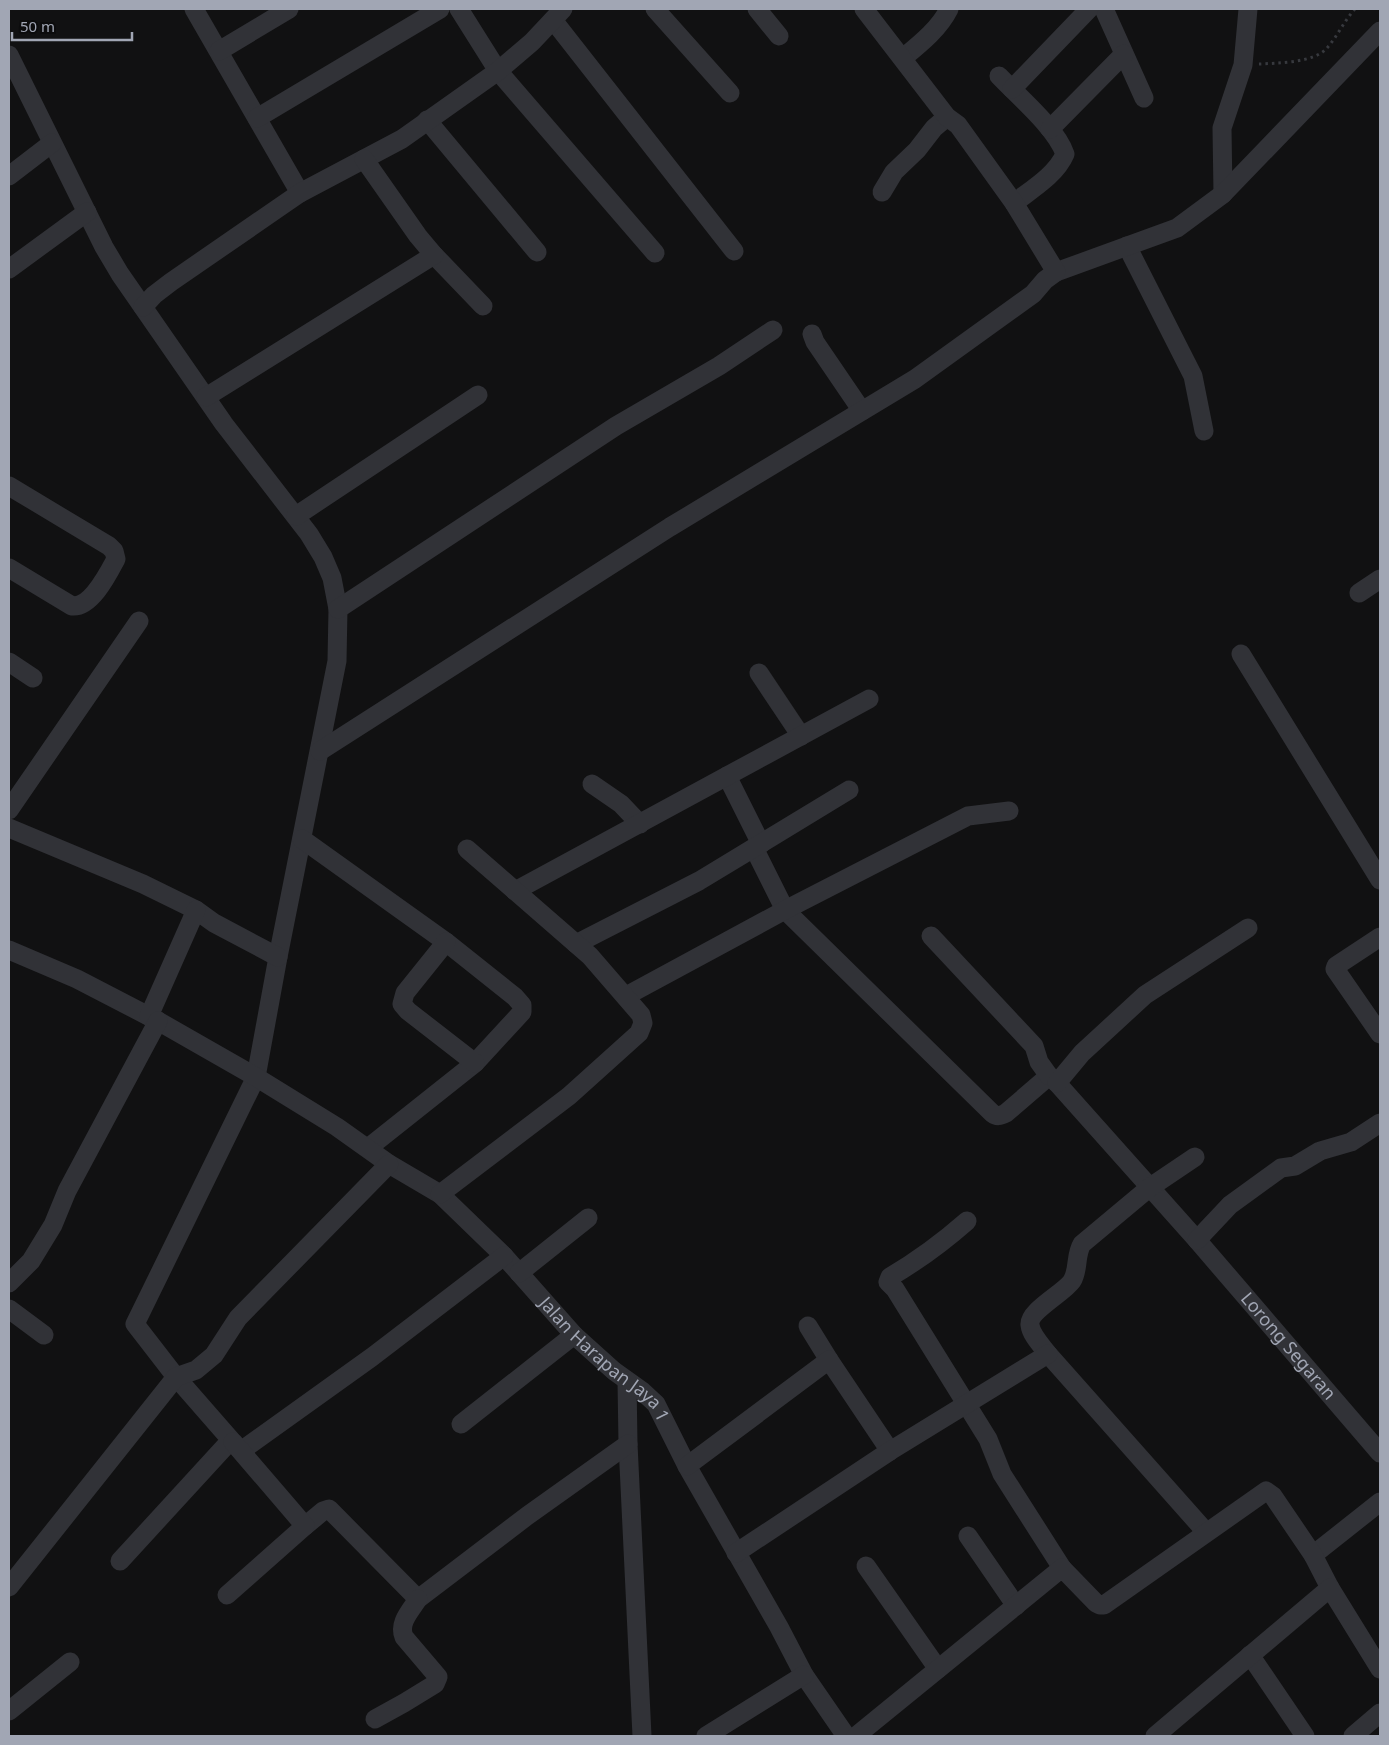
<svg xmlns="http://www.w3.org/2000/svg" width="1389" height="1745" viewBox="0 0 1389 1745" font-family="'Noto Sans',sans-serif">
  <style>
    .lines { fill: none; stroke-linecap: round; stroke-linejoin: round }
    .path { stroke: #37393e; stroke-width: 3; stroke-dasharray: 2.5 4; stroke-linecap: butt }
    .minor { stroke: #313237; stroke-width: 19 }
    .labels { text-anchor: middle; stroke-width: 4.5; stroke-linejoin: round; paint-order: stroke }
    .street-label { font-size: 18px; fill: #a1a6b4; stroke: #0c0c0d }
  </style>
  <rect width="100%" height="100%" fill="#111112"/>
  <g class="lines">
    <path class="path" d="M 1259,64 C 1277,63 1314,63 1327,48 C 1337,37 1344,21 1355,9"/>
    <g class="minor">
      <polyline points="194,9 300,193"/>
      <polyline points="459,9 498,71 655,253"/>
      <polyline points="655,9 730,93"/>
      <polyline points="757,9 779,36"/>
      <polyline points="1104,9 1144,98"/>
      <polyline points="553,20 734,251"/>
      <polyline points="219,51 289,9"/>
      <polyline points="9,55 104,247 120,274 224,424 309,534 323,557 332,578 338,609 337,661 278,957 256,1077 135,1324 176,1377 231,1440 120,1561"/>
      <path d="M 903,58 C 920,44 939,29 949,9"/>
      <path d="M 999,76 C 1019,97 1056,128 1065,154 C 1056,175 1032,189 1014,203"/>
      <polyline points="1012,89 1089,9"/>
      <polyline points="257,118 440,9"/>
      <polyline points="427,120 537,252"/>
      <polyline points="1050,129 1124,54"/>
      <polyline points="9,176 52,143"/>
      <polyline points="882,192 894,172 917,150 934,128 947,117"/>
      <polyline points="1223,194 1222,128 1243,65 1248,9"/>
      <polyline points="1127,246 1193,376 1204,431"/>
      <polyline points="434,255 483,306"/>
      <polyline points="9,269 87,212"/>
      <polyline points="1056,272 1177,228 1223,194 1380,31"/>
      <polyline points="143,307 154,295 171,282 300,193 402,139 498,71 532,42 563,9"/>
      <polyline points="812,334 815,342 862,411"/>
      <polyline points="206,397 434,255 418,236 364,159"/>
      <path d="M 9,486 L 109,546 L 114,551 L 116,559 C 108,574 91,608 72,606 L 9,568"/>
      <polyline points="296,516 478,395"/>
      <polyline points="1359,593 1380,579"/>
      <polyline points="338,609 616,426 719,366 773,330"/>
      <polyline points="1241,654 1380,880"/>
      <polyline points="9,662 33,678"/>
      <polyline points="759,673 801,736"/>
      <polyline points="320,751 670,527 915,379 1033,294 1045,280 1056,272 1014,203 958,125 947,117 864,9"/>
      <polyline points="727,776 761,844"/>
      <polyline points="592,784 621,804 640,824"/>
      <polyline points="9,810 139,621"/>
      <polyline points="9,828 143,884 196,910 214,923 278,957"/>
      <polyline points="302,839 446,942 515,997 522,1005 522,1012 475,1063 368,1148"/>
      <path id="s1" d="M 754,848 L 785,910 L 992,1113 C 997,1117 1000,1116 1006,1113 L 1049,1076 L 1057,1083 L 1197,1240 L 1380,1453"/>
      <polyline points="515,891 869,699"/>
      <polyline points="931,936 1034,1046 1039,1062 1049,1076"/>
      <polyline points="1380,937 1336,966 1335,969 1380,1034"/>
      <polyline points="446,942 405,993 402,1004 408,1011 475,1063"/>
      <polyline points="576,944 699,881 849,790"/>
      <path id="s2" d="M 9,950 L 77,979 L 158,1021 L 256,1077 L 337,1127 L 389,1164 L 440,1194 L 504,1256 L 574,1335 L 614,1371 L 642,1391 L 656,1404 L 687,1466 L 779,1627 L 804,1675 L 846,1736"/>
      <polyline points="626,996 785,910 968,816 1009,811"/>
      <polyline points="149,1016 196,910"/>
      <polyline points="1057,1083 1082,1053 1145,995 1248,928"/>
      <path d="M 1195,1157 L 1149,1188 L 1082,1244 C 1075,1255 1079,1270 1072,1281 C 1064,1293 1028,1311 1030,1325 C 1031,1335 1042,1346 1048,1354 L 1206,1532"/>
      <polyline points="440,1194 569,1096 639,1033 643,1023 641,1015 590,956 467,849"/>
      <path d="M 967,1221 C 942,1243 919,1260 890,1277 L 888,1282 L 895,1289 L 988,1439 L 1002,1474 L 1062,1568"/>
      <polyline points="1197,1240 1230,1205 1281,1168 1295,1166 1320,1151 1351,1142 1380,1123"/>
      <polyline points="519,1273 588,1218"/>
      <polyline points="9,1283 31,1261 53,1225 67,1191 158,1021"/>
      <polyline points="9,1309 44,1335"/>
      <polyline points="808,1326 829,1360"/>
      <polyline points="627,1381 628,1444 642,1736"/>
      <polyline points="461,1424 574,1335"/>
      <polyline points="241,1451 372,1357 504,1256"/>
      <polyline points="687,1466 829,1360 890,1451"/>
      <polyline points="305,1526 323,1511 329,1509 418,1599 527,1516 628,1444"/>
      <polyline points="968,1536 1016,1606"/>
      <polyline points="736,1553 890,1451 1048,1354"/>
      <polyline points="1313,1555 1380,1502"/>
      <polyline points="866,1566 938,1669"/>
      <polyline points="9,1587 176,1377 196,1370 214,1355 238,1318 389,1164"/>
      <polyline points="227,1595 305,1526 233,1442"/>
      <polyline points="1250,1655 1305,1736"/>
      <polyline points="9,1711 70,1662"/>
      <path d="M 375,1719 L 404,1703 L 435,1684 L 438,1677 L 404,1637 C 398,1623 411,1610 418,1599"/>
      <polyline points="706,1736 804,1675"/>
      <polyline points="856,1736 1062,1568 1096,1603 1100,1605 1104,1605 1266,1491 1273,1496 1313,1555 1330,1588"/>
      <polyline points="1155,1736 1330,1588 1380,1669"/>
      <polyline points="1353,1736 1380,1713"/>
    </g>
  </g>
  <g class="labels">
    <g class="street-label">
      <text dy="6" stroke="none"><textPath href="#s1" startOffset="792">Lorong Segaran</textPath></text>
      <text dy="6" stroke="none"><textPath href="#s2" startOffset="730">Jalan Harapan Jaya 1</textPath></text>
    </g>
  </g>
  <rect width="1389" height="1745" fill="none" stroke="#a1a6b4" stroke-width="20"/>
  <path d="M12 32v8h120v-8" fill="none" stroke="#a1a6b4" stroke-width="2.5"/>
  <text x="20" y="32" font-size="15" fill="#a1a6b4" stroke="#0c0c0d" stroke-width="4" paint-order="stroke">50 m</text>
</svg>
